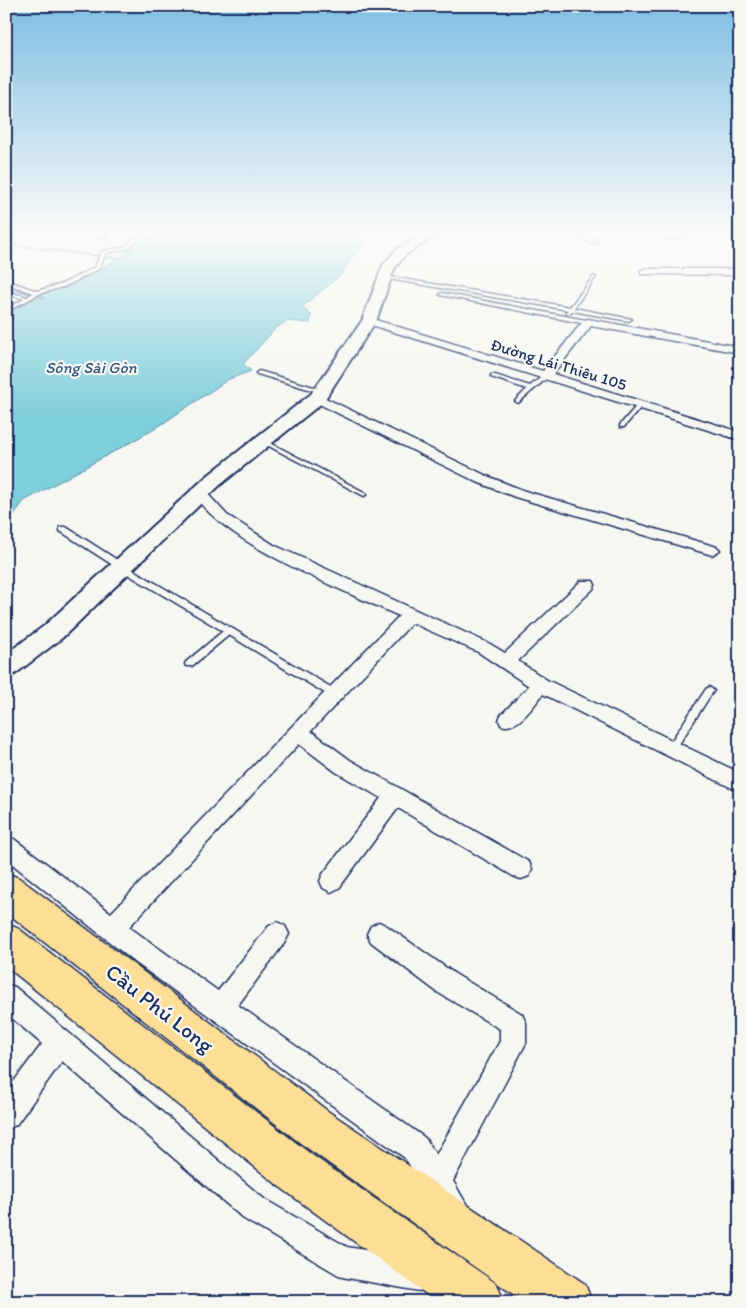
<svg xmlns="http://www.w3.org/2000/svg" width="746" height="1308" viewBox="0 0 746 1308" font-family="Itim,sans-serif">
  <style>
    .water { fill: #7fcedb; stroke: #578ea9 }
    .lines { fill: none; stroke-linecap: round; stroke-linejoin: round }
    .stream { stroke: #578ea9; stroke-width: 2.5 }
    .lane-casing { stroke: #1b2f5e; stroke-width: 3 }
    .street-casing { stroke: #1b2f5e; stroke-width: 3 }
    .secondary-casing { stroke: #1b2f5e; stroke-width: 4 }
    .primary-casing { stroke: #1b2f5e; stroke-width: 3 }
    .lane { fill: #f6f6f2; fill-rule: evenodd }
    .street { fill: #f6f6f2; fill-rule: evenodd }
    .secondary { fill: #f6f6f2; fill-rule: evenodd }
    .primary { fill: #fdde96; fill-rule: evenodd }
    .labels { text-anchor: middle; stroke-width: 4.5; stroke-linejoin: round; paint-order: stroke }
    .far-street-label { font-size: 16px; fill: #1b2f5e; stroke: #f6f6f2 }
    .far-water-label { font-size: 16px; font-style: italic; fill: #34577d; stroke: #f6f6f2 }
    .near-street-label { font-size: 22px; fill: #1b2f5e; stroke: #f6f6f2 }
  </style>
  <rect width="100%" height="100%" fill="#f6f6f2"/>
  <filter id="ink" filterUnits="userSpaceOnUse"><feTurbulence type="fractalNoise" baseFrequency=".02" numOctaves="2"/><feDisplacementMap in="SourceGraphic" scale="10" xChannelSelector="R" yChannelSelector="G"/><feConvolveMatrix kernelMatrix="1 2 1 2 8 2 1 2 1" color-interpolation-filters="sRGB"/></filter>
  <g filter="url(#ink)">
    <polygon class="water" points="153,232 377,232 361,234 365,241 350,260 342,274 302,307 311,315 310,323 287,321 276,328 243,364 251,371 229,379 153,430 24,501 6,525 6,314 47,292 67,287 103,267 134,248"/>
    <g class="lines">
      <g class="stream">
        <polyline points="6,244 122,259"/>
        <polyline points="6,287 44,298"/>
      </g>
      <g class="lane-casing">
        <g id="lane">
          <polygon points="104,232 108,232 105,236 107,237 107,239 100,237"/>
          <polygon points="141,232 145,232 128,249 106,253 99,269 66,286 39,294 6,312 6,309 24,299 6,294 6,291 27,297 33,293 6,283 6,280 37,291 62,284 95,267 102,251 125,247"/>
          <polygon points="385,276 570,307 594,276 596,277 574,308 632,319 629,321 572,311 569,314 566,312 568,310 383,278 383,276"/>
          <polygon points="442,293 586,320 589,322 586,324 440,295 440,294"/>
          <polygon points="259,371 324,390 325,391 322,393 257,374 256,373"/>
          <polygon points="491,375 495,375 530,386 543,376 548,377 518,403 515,401 527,389 491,377"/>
          <polygon points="637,405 642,406 624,427 620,427 620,425"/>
          <polygon points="263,439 366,493 367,494 364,496 362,495 261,442 261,440"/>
          <polygon points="60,527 66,527 125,565 339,692 341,695 339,698 333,698 229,635 192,666 186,666 185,664 186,662 223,631 119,569 60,531"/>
          <polygon points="709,687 712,689 714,691 712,693 674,752 671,753 668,752 666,749 706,689"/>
        </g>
      </g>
      <g class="street-casing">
        <g id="street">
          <polygon points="574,232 583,232 598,242 591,244"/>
          <polygon points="681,232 694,232 667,240 663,237"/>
          <polygon points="644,269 740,269 740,275 641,274 641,270"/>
          <polygon points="369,318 543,371 584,320 588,319 740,347 740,353 591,326 553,374 740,432 740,440 365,323 365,319"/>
          <polygon points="317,394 487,476 525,491 717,547 720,550 712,555 515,497 477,482 313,401 311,398"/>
          <path d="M 200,490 L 205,491 L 227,515 L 274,545 L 490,644 L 505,653 L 581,581 L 593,581 L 595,585 L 593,589 L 518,661 L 547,680 L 740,773 L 740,792 L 543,694 C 533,706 518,731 501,725 L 499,720 L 501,715 L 529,686 L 478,652 L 412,623 L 311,731 L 350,760 L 529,862 L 532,869 L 529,876 L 521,879 L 513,876 L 398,808 L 339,888 L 331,892 L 323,888 L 320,881 L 323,874 L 381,798 L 336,772 L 299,744 L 129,927 L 218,991 L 269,926 L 277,922 L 285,926 L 289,934 L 285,942 L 238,1005 L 425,1138 L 436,1155 L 500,1041 L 500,1029 L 437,992 L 371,942 L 367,934 L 371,926 L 379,922 L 387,926 L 455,974 L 522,1014 L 526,1023 L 526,1043 L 453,1181 L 468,1207 L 463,1217 L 453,1222 L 443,1217 L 405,1158 L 136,963 L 6,859 L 6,836 L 14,839 L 111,913 L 399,616 C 339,588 230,547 193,494 Z"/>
          <polygon points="6,984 15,987 264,1199 347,1247 419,1259 430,1264 435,1275 430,1286 419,1291 342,1277 244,1219 62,1061 16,1125 6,1129 6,1092 42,1044 6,1013"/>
        </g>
      </g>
      <g class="secondary-casing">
        <polygon id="secondary" points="427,232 441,232 405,255 394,269 376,321 323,402 220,485 62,638 15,674 6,676 6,654 44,626 206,477 311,394 362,321 383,265 397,249"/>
      </g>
      <g class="primary-casing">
        <g id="primary">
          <polygon points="6,873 19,878 329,1112 585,1284 592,1302 524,1302 299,1142 6,912"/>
          <polygon points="6,923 19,929 312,1155 497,1284 504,1302 437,1302 280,1187 6,966"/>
        </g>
      </g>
      <use href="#lane" class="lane"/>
      <use href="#street" class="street"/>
      <use href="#secondary" class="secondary"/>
      <use href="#primary" class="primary"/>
    </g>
  </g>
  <linearGradient id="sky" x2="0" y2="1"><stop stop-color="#7ebee3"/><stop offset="0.56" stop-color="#fbfbf9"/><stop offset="1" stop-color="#fbfbf9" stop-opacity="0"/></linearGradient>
  <rect width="746" height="415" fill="url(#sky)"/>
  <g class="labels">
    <g class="far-street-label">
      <text transform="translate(559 364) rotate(17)" y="6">Đường Lái Thiêu 105</text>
    </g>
    <g class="far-water-label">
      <text x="91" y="373">Sông Sài Gòn</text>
    </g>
    <g class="near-street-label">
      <text transform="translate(160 1008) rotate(38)" y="8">Cầu Phú Long</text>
    </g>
  </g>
  <rect width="746" height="1308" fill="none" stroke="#f6f6f2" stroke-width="25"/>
  <rect x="12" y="12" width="721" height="1283" fill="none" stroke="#1b2f5e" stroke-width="2" filter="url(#ink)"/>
</svg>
